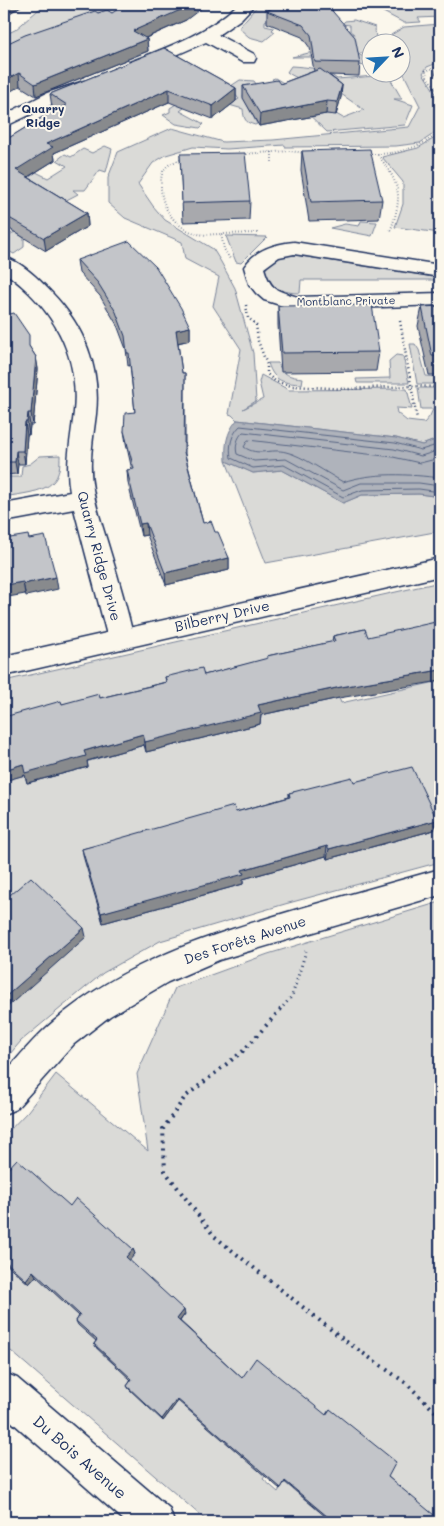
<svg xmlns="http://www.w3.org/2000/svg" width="444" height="1526" viewBox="0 0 444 1526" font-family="Mali,sans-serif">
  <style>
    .green { fill: #dadad7; stroke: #7a849a; fill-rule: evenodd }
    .water { fill: #afb3bb; stroke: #747e96 }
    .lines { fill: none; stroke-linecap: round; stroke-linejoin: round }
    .shore { stroke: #566483; stroke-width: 1 }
    .street-casing { stroke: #1b2f5e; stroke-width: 3 }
    .secondary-casing { stroke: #1b2f5e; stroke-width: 3 }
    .path-far3 { stroke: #1b2f5e; stroke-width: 2; stroke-dasharray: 0.5 2.5; stroke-linecap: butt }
    .path-far2 { stroke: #1b2f5e; stroke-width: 2.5; stroke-dasharray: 1 3; stroke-linecap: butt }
    .path-far1 { stroke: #1b2f5e; stroke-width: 3; stroke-dasharray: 1 4; stroke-linecap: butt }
    .path { stroke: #1b2f5e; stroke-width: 4; stroke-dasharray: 2 5; stroke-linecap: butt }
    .street { fill: #fbf7ec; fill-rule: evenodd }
    .secondary { fill: #fbf7ec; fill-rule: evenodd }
    .wall { fill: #a8a9ad; stroke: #1b2f5e }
    .shaded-wall { fill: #888a8d; stroke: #1b2f5e }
    .building { fill: #c3c5c9; stroke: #1b2f5e }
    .labels { text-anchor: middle; stroke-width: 4; stroke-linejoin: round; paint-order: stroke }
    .far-street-label { font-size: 11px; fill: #1b2f5e; stroke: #fbf7ec }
    .far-neighbourhood-label { font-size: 12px; font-weight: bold; fill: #1b2f5e; stroke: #fbf7ec }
    .street-label { font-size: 14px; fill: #1b2f5e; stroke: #fbf7ec }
    .near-street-label { font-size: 16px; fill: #1b2f5e; stroke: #fbf7ec }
  </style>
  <rect width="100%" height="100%" fill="#fbf7ec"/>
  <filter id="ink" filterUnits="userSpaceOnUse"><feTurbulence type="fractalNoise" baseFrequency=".02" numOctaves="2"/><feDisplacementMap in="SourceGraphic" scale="10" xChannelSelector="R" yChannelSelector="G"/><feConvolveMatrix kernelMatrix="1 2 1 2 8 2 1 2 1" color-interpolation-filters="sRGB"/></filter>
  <g filter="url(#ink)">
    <g class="green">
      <polygon points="45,4 126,4 4,45 4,35 15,30"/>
      <polygon points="259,4 270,4 265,11 273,4 286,4 287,8 265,21 265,26 274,28 272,30 275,32 264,41 249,37 240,29 240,26"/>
      <polygon points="374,4 440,4 440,17 418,18 421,22 404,23 370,5"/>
      <path d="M 354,20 L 375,27 L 376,41 L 367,42 L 368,51 L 371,54 L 371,65 C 366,59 366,52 355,52 L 365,58 L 367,64 L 365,66 L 319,57 L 292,57 L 317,51 L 353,36 L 354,34 L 350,31 L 350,25 L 342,24 L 345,21 Z"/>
      <polygon points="440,24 440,62 427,67 423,73 440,100 440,127 432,135 420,143 396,146 285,147 285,145 227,149 193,147 166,155 153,163 138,184 153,206 165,220 213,249 221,262 235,288 253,353 256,401 243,409 263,399 259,382 261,375 289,390 407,389 412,409 396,408 397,413 407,421 424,423 430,416 433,409 421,409 418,388 440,388 440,438 422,445 396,438 237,420 232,415 229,414 241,349 213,306 219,277 185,259 182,242 125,218 108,203 108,178 118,152 172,128 223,142 273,140 409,127 420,106 402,70 402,42 393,42 391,35 404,27"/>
      <path d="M 291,66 C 307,67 324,68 337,79 L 388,75 L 402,99 L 394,99 L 413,105 L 405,125 L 327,132 L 272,79 L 275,78 L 343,118 L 364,110 L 321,80 C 308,82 298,80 287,72 Z"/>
      <path d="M 240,80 L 254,81 L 261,91 L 244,92 L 243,96 L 257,124 L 255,125 C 245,122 244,120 243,109 L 229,105 L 239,99 L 234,93 L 236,88 L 231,86 Z"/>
      <polygon points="179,102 184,108 180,111 204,124 200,128 176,124 163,115 170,112 170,108"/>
      <polygon points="440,135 440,233 395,227 403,204 403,182 382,157 418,148"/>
      <polygon points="105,146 112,149 106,172 100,170 85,190 73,190 78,194 53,207 26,180 36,172 48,178 67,166 57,160 65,154 71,157 83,149 92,153"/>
      <polygon points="361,221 377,222 372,236 330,228 345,224 359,226"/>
      <polygon points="15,232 24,238 24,247 14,254 4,249 4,234 9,235"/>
      <polygon points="226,236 267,237 241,263 236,262"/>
      <path d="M 295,255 L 440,278 L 440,280 L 301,280 L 300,293 C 284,293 267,288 265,270 C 273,258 281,256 295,255 Z"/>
      <polygon points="410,344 415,344 419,350 426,376 440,377 440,384 417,384"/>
      <polygon points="396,355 403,356 409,383 357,383 356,379 390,378 389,361"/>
      <path d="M 268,363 L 278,363 C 282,375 291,377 303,378 L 302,384 C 284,383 274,382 268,363 Z"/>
      <path d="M 60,455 C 60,464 60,475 53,482 C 43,493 18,494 4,497 L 4,482 L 6,477 L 21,477 L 22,466 L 30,464 L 40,456 Z"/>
      <polygon points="226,461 253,473 282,470 343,503 362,495 419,494 440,497 440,531 266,563"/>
      <path d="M 440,582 L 440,664 L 339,698 L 341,703 L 440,681 L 440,862 L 285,904 L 160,941 L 103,973 L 21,1041 L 4,1061 L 4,1010 L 38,979 L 4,912 L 4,781 L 25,775 L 28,783 L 87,767 L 86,762 L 116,753 L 4,729 L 4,681 ZM 434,830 L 327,859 L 323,849 Z"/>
      <polygon points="440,902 440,1522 384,1479 328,1411 324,1418 268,1472 263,1479 278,1492 284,1482 332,1522 208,1522 4,1345 4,1252 11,1267 29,1284 39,1272 45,1284 77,1314 83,1308 99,1344 96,1348 128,1377 133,1371 163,1420 212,1354 178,1323 185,1314 127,1263 134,1253 72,1212 4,1184 4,1136 28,1111 56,1074 148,1151 137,1074 175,988 268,954"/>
    </g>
    <path class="water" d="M 237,420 L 396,438 L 422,445 L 440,438 L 440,497 L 419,494 L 362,495 L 343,503 L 282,470 L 253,473 L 226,461 C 225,445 226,433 237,420 Z"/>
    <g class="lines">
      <g class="shore">
        <path d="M 440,444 L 421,450 L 395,443 L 240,426 C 231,435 229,446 231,458 L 253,468 L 284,465 L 343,497 L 362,490 L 419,489 L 440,492"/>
        <path d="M 440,450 L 421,456 L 394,449 L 243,432 C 237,438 235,446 237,454 L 254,461 L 286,459 L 343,490 L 361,483 L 419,483 L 440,486"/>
        <path d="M 440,458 L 420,463 L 393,457 L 248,440 L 244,447 C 258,457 271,448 286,452 C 301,455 328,474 343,482 C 373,472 409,474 440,478"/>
      </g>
      <g class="street-casing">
        <g id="street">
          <path d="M 238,4 L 255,4 L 241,19 L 218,35 L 254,54 L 256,58 L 254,62 L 242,62 L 206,42 L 142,70 L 130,70 L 128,66 L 130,62 C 169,47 208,33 238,4 Z"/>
          <polygon points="84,81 90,82 93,86 90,90 59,101 4,127 4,115 47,93"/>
          <path d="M 294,242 L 440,265 L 440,277 L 294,254 L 279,257 L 264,268 C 271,291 276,290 298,297 L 440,293 L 440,305 L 296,310 L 264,300 L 256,293 L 249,284 L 244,267 C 256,249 274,244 294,242 Z"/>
          <path d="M 4,257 C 22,262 39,279 52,293 C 84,326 101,368 96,414 C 93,439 88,464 93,489 C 96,509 104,530 110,551 C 119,580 127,609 134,639 L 130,646 L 121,649 L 112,646 L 108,639 L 74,509 L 4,522 L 4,504 L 70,492 C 65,465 71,439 74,412 C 80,353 51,305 4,272 Z"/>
          <path d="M 440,869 L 440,895 L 219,960 L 168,982 L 110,1016 L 74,1044 L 16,1109 L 4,1114 L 4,1074 C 19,1056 35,1037 53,1022 C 124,961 210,935 298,909 C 345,896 393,882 440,869 Z"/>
          <polygon points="4,1373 17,1378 169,1508 174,1522 126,1522 4,1415"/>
        </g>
      </g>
      <g class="secondary-casing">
        <polygon id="secondary" points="440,558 440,576 4,676 4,656"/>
      </g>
      <g class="path-far3">
        <polyline points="440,65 426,71 427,77 440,93"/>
        <polyline points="272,152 272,163"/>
        <polyline points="241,154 290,151 305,153"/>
        <path d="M 368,154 C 394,155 419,149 440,132"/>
        <path d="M 378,155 C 401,185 403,196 390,232"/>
        <path d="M 183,159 C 177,161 170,163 166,167 C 161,172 161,179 161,186 C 161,207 174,226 194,233 C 203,236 212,234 221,234 L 224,249 L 230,259"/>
        <polyline points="221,234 258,233"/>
      </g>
      <g class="path-far2">
        <polyline points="246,305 248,318 256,324 258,341 267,365 267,374 275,381 291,386 348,389 412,386 440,387"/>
        <polyline points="400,321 417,419"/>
      </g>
      <polyline class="path-far1" points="280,1010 292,996 306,951"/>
      <polyline class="path" points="281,1009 243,1051 185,1097 163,1129 165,1171 214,1236 344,1340 406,1383 440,1416"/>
      <use href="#street" class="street"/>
      <use href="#secondary" class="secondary"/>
    </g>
    <g class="wall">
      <polygon points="278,4 342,4 332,10 360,63 359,76 329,75 342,85 341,97 336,115 326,114 259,126 243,98 243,86 280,84 314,71 310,48 302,37 267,23 267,11"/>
      <polygon points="98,13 112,13 186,20 146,38 147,39 148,51 36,96 20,86 4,45"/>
      <polygon points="164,48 236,88 236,101 213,119 169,102 54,153 55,160 28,177 87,213 88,226 46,251 8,228 4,227 4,141 56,109 52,107 50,94"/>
      <polygon points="439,55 440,55 440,77 436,74"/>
      <polygon points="302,151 382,200 379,219 309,221 301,170"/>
      <polygon points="180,154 250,201 249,220 183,222"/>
      <polygon points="77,260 190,327 190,340 178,343 182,373 185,373 185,454 203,523 215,532 229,558 229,570 166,585 147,535 141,536 128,483 127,470 132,470 126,443 124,431 135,412 130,365 128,366 126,349 117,325 100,296 79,273"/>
      <polygon points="278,306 379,352 376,371 281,372 278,325"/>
      <polygon points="440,306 440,375 429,375 418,326 422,307"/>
      <polygon points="4,307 36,357 38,369 33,425 30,425 29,435 27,435 25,464 18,464 17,474 4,475"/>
      <polygon points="365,629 339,698 261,715 260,724 146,752 144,745 87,761 88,767 27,783 25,775 62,704 100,698 166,682 165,677 204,675 267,659 267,656 332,642 333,636"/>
      <polygon points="354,782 437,820 434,830 327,859 326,856 243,879 243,884 103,923 84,859 82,849 236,812 289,797 289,793"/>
      <polygon points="4,1173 70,1206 133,1249 135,1254 129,1260 185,1314 180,1321 242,1378 326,1415 330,1409 388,1477 440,1522 332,1522 285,1482 280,1489 178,1401 163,1421 129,1389 127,1386 131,1380 96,1347 94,1344 96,1341 78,1325 76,1321 79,1316 36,1276 29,1284 4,1262"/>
    </g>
    <g class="shaded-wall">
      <polygon points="4,4 24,4 4,17"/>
      <polygon points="190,4 207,4 186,20 134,43 133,31"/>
      <polygon points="325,4 342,4 324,15"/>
      <polygon points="147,39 148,51 36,96 35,84"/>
      <polygon points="19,73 20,86 4,95 4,81"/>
      <polygon points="342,85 341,97 336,115 337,102"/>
      <polygon points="236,88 236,101 213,119 213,106"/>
      <polygon points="169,89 169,102 54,153 55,160 18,183 16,170 46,144"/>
      <polygon points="327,101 326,114 259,126 260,114"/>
      <polygon points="87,213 88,226 46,251 44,238"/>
      <polygon points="190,327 190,340 177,343 176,330"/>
      <polygon points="36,357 38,369 33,425 31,413"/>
      <polygon points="28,413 30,425 29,435 27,422"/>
      <polygon points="25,422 27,435 25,464 23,451"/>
      <polygon points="16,451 18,464 17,474 15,462"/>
      <polygon points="146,523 147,535 141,536 140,524"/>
      <polygon points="229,558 229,570 166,585 165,573"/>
      <polygon points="56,577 58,589 26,596 23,584"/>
      <polygon points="23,582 25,594 8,597 5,585"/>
      <polygon points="4,584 5,584 7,596 4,596"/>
      <polygon points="440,670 440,681 339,698 261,715 260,724 146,752 145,742 258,705 341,687"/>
      <polygon points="143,734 144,745 87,761 88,767 27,783 25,775 4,781 4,770 23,764 84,751"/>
      <polygon points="437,820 434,830 327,859 329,849"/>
      <polygon points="327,846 326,856 243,879 243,884 103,923 101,913 242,870"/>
      <polygon points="84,928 86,937 4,1010 4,998"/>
      <polygon points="133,1249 135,1254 128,1262 126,1257"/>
      <polygon points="33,1271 36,1276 29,1284 26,1280"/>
      <polygon points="184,1310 185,1314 178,1323 177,1319"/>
      <polygon points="177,1399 178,1401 163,1421 162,1419"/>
    </g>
    <g class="building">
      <polygon points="126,4 190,4 185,8 133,31 147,39 35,84 19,73 4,81 4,45 25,35 95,11 98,13 107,10 112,13"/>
      <polygon points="278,4 326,4 355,37 360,63 315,62 311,35 303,25 267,11"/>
      <polygon points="164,48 236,88 213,106 169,89 46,144 53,147 16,170 87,213 44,238 4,215 4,141 52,111 67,105 50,94"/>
      <polygon points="320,69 342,85 337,102 327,101 260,114 243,86 277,80 280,84"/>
      <polygon points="370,149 382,200 311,202 302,151"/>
      <polygon points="245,153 250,201 182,203 180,154"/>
      <polygon points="129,241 156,267 181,308 190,327 176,330 182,373 185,373 184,452 203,523 211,521 215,532 218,532 229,558 165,573 146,523 140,524 127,470 134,469 124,431 125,413 135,412 129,353 127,353 125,336 116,312 98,283 77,260"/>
      <polygon points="372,305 379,352 282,353 278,306"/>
      <polygon points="5,306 10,314 14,313 29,335 29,346 36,357 31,413 28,413 27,422 25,422 23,451 16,451 15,462 4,462 4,307"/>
      <polygon points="440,306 440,356 432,356 422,307"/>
      <polygon points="28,535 29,539 45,536 56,577 23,584 23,582 5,585 5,584 4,584 4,539"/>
      <polygon points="440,621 440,670 341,687 258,705 261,713 145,742 143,734 84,751 86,756 25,773 23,764 4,770 4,717 61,701 62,704 99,694 100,698 167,682 165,677 202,668 204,675 268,658 267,656 335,641 333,636 365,629 368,637"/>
      <polygon points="412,767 437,820 329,849 327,846 242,870 244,874 101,913 82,849 234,806 236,812 290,797 289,793 352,777 354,782"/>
      <polygon points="31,877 84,928 4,998 4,900"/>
      <polygon points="17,1159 70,1206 76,1198 133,1249 126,1257 184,1310 177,1319 242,1378 256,1358 326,1415 330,1409 396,1462 388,1477 440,1520 440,1522 334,1522 285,1481 281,1488 177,1399 162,1419 127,1386 132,1379 94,1344 97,1340 76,1321 80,1315 33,1271 26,1280 4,1260 4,1173"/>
    </g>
  </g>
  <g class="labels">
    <g class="far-street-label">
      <text transform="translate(346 301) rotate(-1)" y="4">Montblanc Private</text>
    </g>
    <g class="far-neighbourhood-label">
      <text x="43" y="113">Quarry<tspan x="43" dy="14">Ridge</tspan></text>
    </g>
    <g class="street-label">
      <text transform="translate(99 556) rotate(75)" y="5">Quarry Ridge Drive</text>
      <text transform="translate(222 616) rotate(-13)" y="5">Bilberry Drive</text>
      <text transform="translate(245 940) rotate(-18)" y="5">Des Forêts Avenue</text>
    </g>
    <g class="near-street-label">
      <text transform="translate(80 1457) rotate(41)" y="6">Du Bois Avenue</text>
    </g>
  </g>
  <rect width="444" height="1526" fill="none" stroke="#fbf7ec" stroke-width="20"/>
  <rect x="10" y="10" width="424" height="1506" fill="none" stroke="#1b2f5e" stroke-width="2" filter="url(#ink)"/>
  <g transform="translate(386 58) rotate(65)"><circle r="24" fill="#fbf7ec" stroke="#a1a7b3"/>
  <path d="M0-4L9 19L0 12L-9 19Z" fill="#1f6fb2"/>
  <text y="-8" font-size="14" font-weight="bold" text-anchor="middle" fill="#1b2f5e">N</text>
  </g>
</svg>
